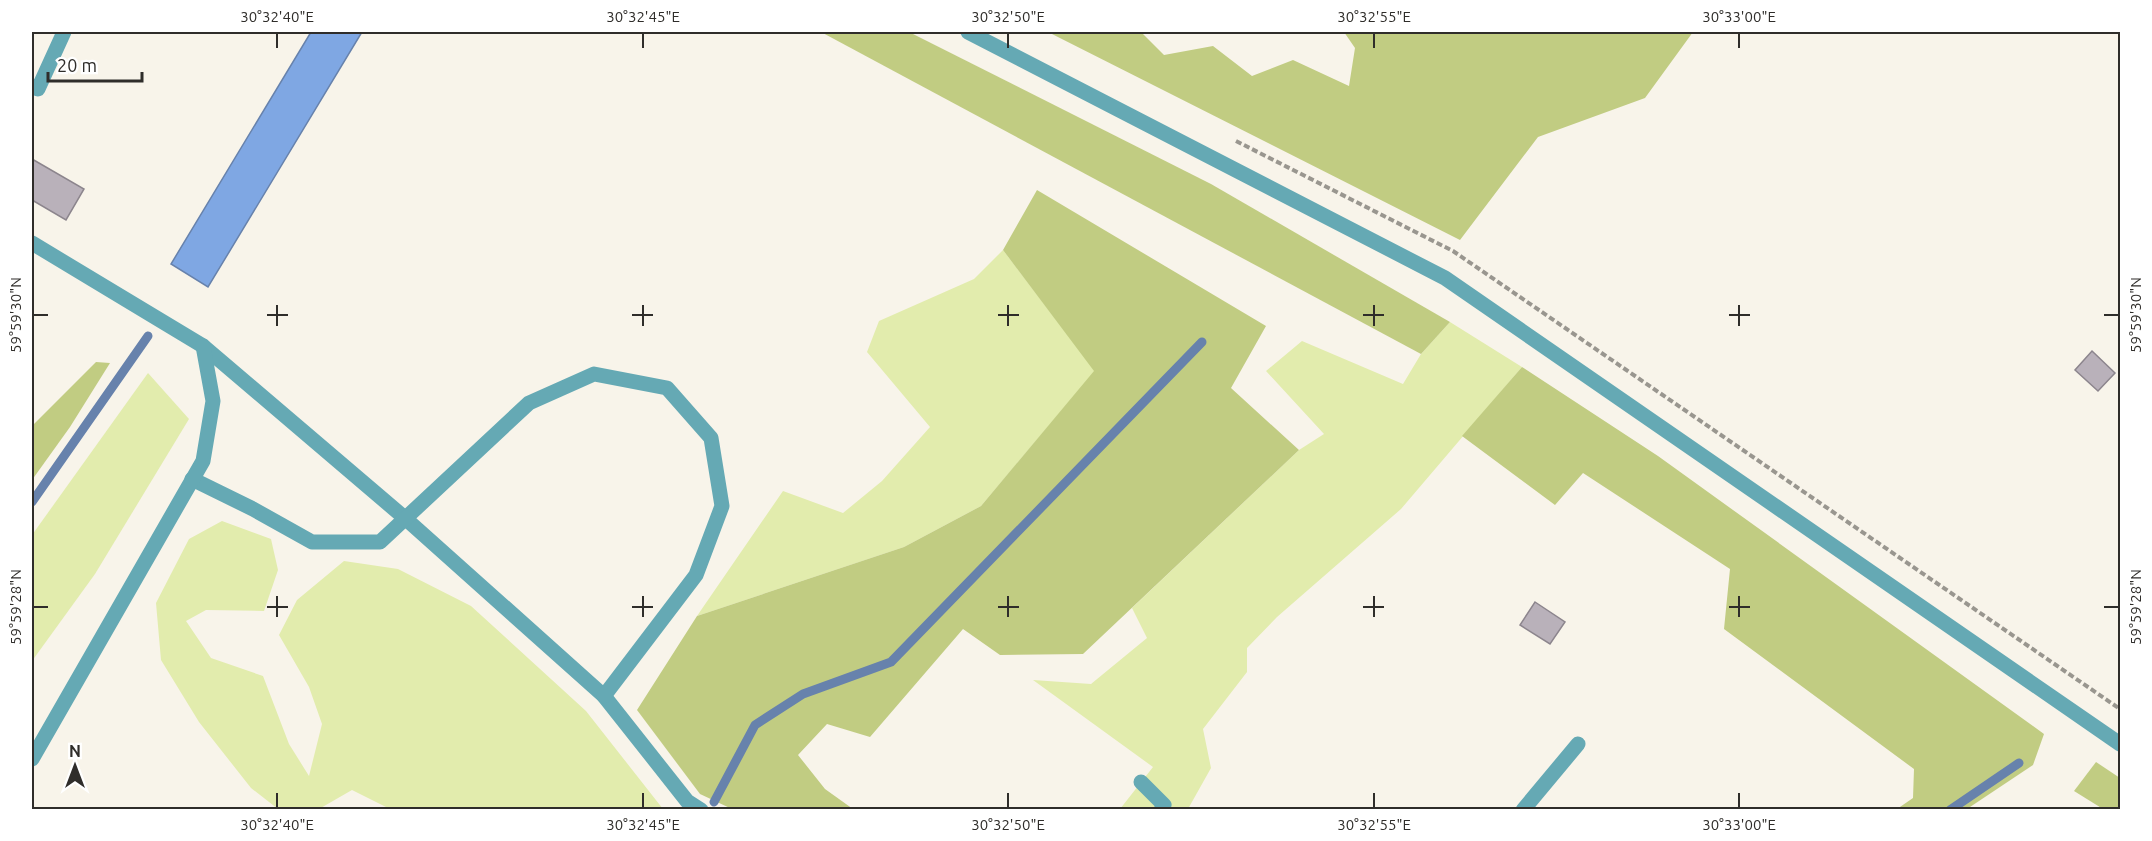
<svg xmlns="http://www.w3.org/2000/svg" width="2152" height="841" viewBox="0 0 2152 841" font-family="Ubuntu,sans-serif">
  <style>
    .green { fill: #e2ecad }
    .forest { fill: #c1cc82 }
    .water { fill: #7fa7e3; stroke: #6782ac; stroke-width: 1.5 }
    .lines { fill: none; stroke-linecap: round; stroke-linejoin: round }
    .stream { stroke: #6782ac; stroke-width: 9 }
    .building { fill: #b9b1ba; stroke: #8c858d; stroke-width: 1.5 }
    .path { stroke: #99968f; stroke-width: 4; stroke-dasharray: 6 3; stroke-linecap: butt }
    .minor { stroke: #65a9b4; stroke-width: 15 }
    .ticks { fill: none; stroke: #2f2d2a; stroke-width: 2 }
    .neatline { fill: none; stroke: #2f2d2a; stroke-width: 2 }
    .ticks-label { font-size: 15px; text-anchor: middle; fill: #2f2d2a }
  </style>
  <rect width="100%" height="100%" fill="#f8f4ea"/>
  <g class="green">
    <polygon points="1003,250 1095,371 981,506 904,547 697,616 783,491 843,513 882,481 930,427 867,352 879,321 974,279"/>
    <polygon points="1450,322 1522,367 1401,509 1277,617 1247,648 1247,672 1203,729 1211,768 1188,809 1120,809 1153,767 1033,680 1091,684 1147,638 1132,608 1299,450 1324,434 1266,371 1302,341 1403,384 1421,354"/>
    <polygon points="148,373 189,419 95,574 32,661 32,535"/>
    <polygon points="222,521 271,539 278,570 264,611 206,610 186,621 211,658 263,676 289,744 309,776 322,724 309,687 279,635 297,600 344,561 398,569 471,606 586,711 663,809 390,809 352,790 319,809 278,809 251,788 199,722 161,660 156,603 189,539"/>
  </g>
  <g class="forest">
    <polygon points="821,32 909,32 1211,184 1450,322 1421,354"/>
    <polygon points="1048,32 1141,32 1164,55 1213,46 1252,76 1293,60 1349,86 1355,48 1344,32 1693,32 1645,98 1538,137 1460,240"/>
    <polygon points="1037,190 1266,326 1231,388 1299,450 1083,654 1000,655 963,629 870,737 827,724 798,755 825,789 853,809 732,809 700,794 637,710 697,616 904,547 981,506 1094,371 1003,250"/>
    <polygon points="96,362 110,363 70,427 32,480 32,426"/>
    <polygon points="1522,367 1658,456 2044,734 2033,765 1967,809 1897,809 1913,798 1914,769 1724,629 1730,569 1583,473 1555,505 1462,436"/>
    <polygon points="2096,762 2120,778 2120,809 2103,809 2074,791"/>
  </g>
  <polygon class="water" points="311,32 362,32 208,287 171,264"/>
  <g class="lines">
    <g class="stream">
      <polyline points="32,502 148,336"/>
      <polyline points="714,802 755,725 803,694 891,662 1202,342"/>
      <polyline points="1950,810 2019,763"/>
    </g>
  </g>
  <g class="building">
    <polygon points="32,159 84,189 66,220 32,200"/>
    <polygon points="2092,351 2115,373 2098,391 2075,370"/>
    <polygon points="1535,602 1565,622 1550,644 1520,625"/>
  </g>
  <g class="lines">
    <polyline class="path" points="1236,141 1453,251 2120,709"/>
    <g class="minor">
      <polyline points="968,32 1445,278 2120,744"/>
      <polyline points="32,86 38,89 64,32"/>
      <polyline points="32,243 203,346 406,519 604,696 687,801 701,810"/>
      <polyline points="192,479 253,509 312,542 380,542 529,403 594,374 667,388 711,438 722,506 696,575 604,696"/>
      <polyline points="32,759 203,461 213,401 203,346"/>
      <polyline points="1141,782 1164,805 1161,810"/>
      <polyline points="1523,810 1578,744"/>
    </g>
  </g>
  <path class="ticks" d="M 277,33 L 277,48M 643,33 L 643,48M 1008,33 L 1008,48M 1374,33 L 1374,48M 1739,33 L 1739,48M 277,305 L 277,326M 643,305 L 643,326M 1008,305 L 1008,326M 1374,305 L 1374,326M 1739,305 L 1739,326M 33,315 L 48,315M 267,315 L 288,315M 632,315 L 653,315M 998,315 L 1019,315M 1363,315 L 1384,315M 1729,315 L 1750,315M 2104,315 L 2119,315M 277,596 L 277,617M 643,596 L 643,617M 1008,596 L 1008,617M 1374,596 L 1374,617M 1739,596 L 1739,617M 33,607 L 48,607M 267,607 L 288,607M 632,607 L 653,607M 998,607 L 1019,607M 1363,607 L 1384,607M 1729,607 L 1750,607M 2104,607 L 2119,607M 277,793 L 277,808M 643,793 L 643,808M 1008,793 L 1008,808M 1374,793 L 1374,808M 1739,793 L 1739,808"/>
  <rect width="2152" height="841" fill="none" stroke="#ffffff" stroke-width="66"/>
  <g transform="translate(75 766)" stroke="#ffffff" stroke-width="4.5" paint-order="stroke">
  <path d="M0-4.5L10 22L0 15L-10 22Z" fill="#2f2d2a"/>
  <text y="-9" font-size="16" font-weight="bold" text-anchor="middle" fill="#2f2d2a">N</text>
  </g>
  <path d="M48 72v9h94v-9" fill="none" stroke="#2f2d2a" stroke-width="3"/>
  <text x="57" y="72" font-size="18" fill="#2f2d2a" stroke="#ffffff" stroke-width="4.5" paint-order="stroke">20 m</text>
  <rect x="33" y="33" width="2086" height="775" class="neatline"/>
  <g class="ticks-label">
    <text x="277" y="22">30°32'40"E</text>
    <text x="643" y="22">30°32'45"E</text>
    <text x="1008" y="22">30°32'50"E</text>
    <text x="1374" y="22">30°32'55"E</text>
    <text x="1739" y="22">30°33'00"E</text>
    <text transform="translate(16 315) rotate(-90)" y="5">59°59'30"N</text>
    <text transform="translate(2136 315) rotate(-90)" y="5">59°59'30"N</text>
    <text transform="translate(16 607) rotate(-90)" y="5">59°59'28"N</text>
    <text transform="translate(2136 607) rotate(-90)" y="5">59°59'28"N</text>
    <text x="277" y="830">30°32'40"E</text>
    <text x="643" y="830">30°32'45"E</text>
    <text x="1008" y="830">30°32'50"E</text>
    <text x="1374" y="830">30°32'55"E</text>
    <text x="1739" y="830">30°33'00"E</text>
  </g>
</svg>
